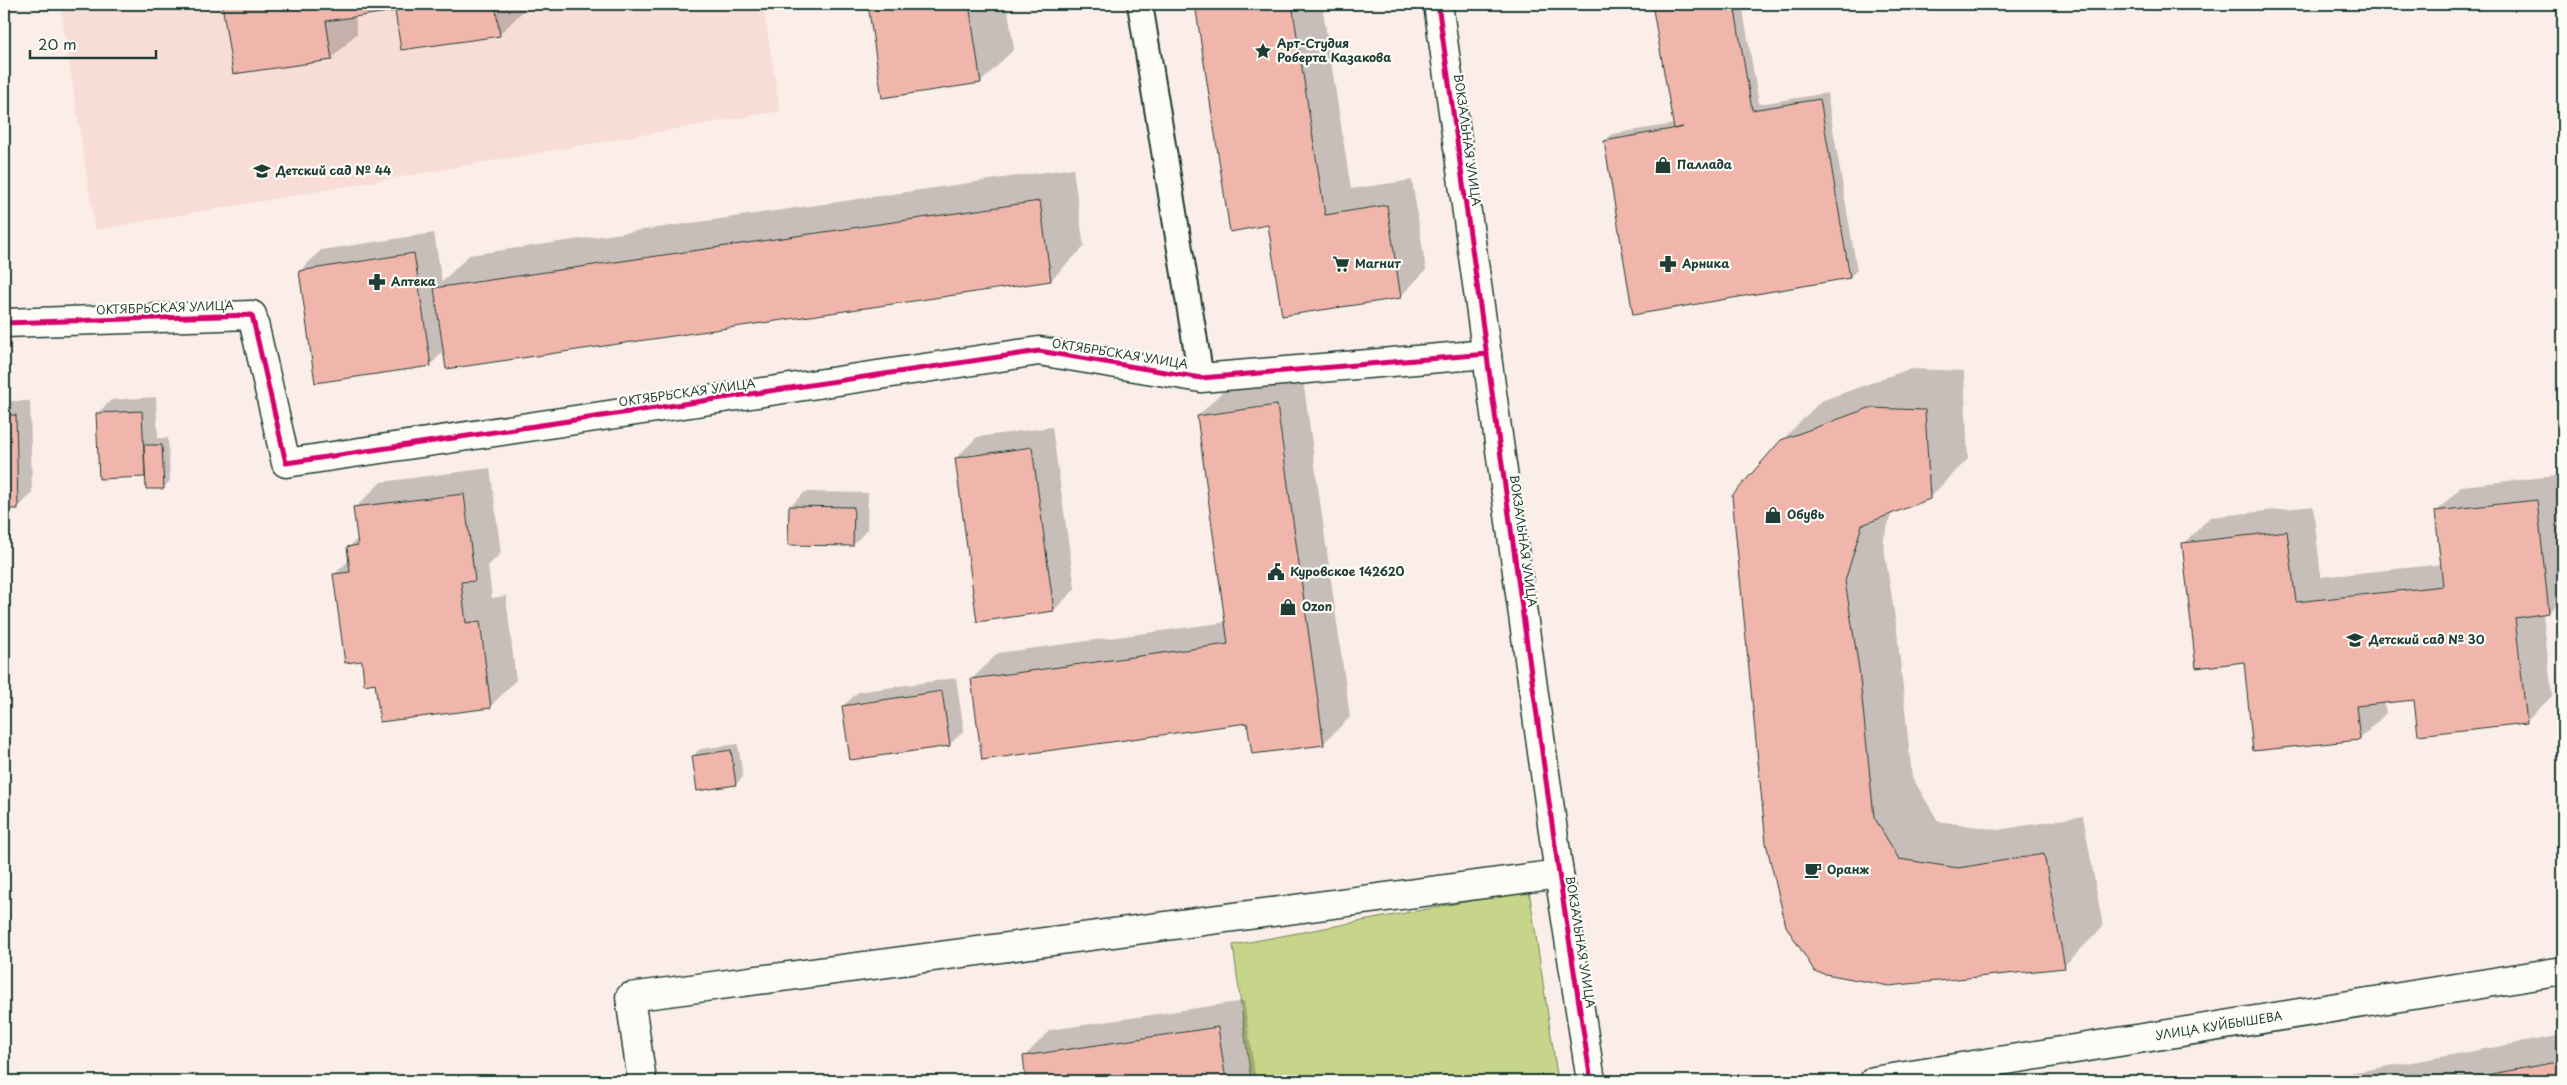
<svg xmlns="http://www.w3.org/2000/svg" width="2567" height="1085" viewBox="0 0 2567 1085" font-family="'Playpen Sans',sans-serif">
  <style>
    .built { fill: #f8ddd6 }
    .green { fill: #c6d589; stroke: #72895e }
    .shadow { fill: #0003 }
    .building { fill: #f1b6ab; stroke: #1f3d34 }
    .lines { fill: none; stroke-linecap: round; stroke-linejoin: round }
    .lane-casing { stroke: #1f3d34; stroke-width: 28 }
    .street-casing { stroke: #1f3d34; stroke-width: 31 }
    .secondary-casing { stroke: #1f3d34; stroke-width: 31 }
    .lane { stroke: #fdfcf7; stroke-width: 24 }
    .street { stroke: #fdfcf7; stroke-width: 28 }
    .secondary { stroke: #fdfcf7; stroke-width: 28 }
    .cycleway-casing { stroke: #fdfcf7; stroke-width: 8 }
    .cycleway { stroke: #d6006c; stroke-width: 5 }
    .labels { text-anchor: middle; stroke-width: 4.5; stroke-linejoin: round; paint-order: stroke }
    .poi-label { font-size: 12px; font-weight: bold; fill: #1f3d34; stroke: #fdfcf7; text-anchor: start }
    .street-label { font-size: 12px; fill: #1f3d34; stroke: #fdfcf7 }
  </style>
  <rect width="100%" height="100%" fill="#fbeee8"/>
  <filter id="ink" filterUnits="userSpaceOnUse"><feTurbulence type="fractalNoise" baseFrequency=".02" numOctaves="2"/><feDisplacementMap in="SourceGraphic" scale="10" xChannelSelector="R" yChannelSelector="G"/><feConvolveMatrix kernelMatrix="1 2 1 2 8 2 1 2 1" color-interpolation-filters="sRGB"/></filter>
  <g filter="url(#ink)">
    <polygon class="built" points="60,4 763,4 780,111 95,230"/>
    <polygon class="green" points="1529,890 1558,1081 1251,1081 1233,945"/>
    <g class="shadow">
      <polygon points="224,4 524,4 525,9 499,35 396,10 355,16 357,33 331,59 234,72"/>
      <polygon points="869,4 1007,4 1014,49 981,82 883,97"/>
      <polygon points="1196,4 1322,4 1351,189 1412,180 1426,270 1400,297 1269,224 1231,230"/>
      <polygon points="1654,4 1742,4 1759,104 1827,93 1857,270 1850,277 1634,313 1605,141 1612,134 1674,124"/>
      <polygon points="1073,168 1084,247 1051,280 445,350 430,365 300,271 321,250 434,233 442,282 469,255"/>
      <polygon points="1909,369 1964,371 1968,459 1929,498 1892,512 1883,541 1897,630 1912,777 1938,821 1998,830 2083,816 2103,927 2064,966 1889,985 1782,440 1821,401"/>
      <polygon points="1303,379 1350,717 1324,743 1248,721 972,679 998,653 1227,622 1198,416 1224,390"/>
      <polygon points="156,397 158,438 168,438 170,481 163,488 146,474 145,475 97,414 111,400"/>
      <polygon points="4,401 30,401 32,493 18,508 4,508"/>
      <polygon points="1052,427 1075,589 1054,610 956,458 977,437"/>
      <polygon points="490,468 501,553 488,566 492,598 506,596 516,680 490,707 376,682 363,659 335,574 350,559 349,547 358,538 355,508 381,482"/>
      <polygon points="2563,475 2563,598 2549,612 2543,613 2552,696 2526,722 2416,698 2384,701 2386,713 2360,739 2245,661 2184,544 2210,517 2313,506 2321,577 2442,564 2436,512 2462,486"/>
      <polygon points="805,492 868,493 867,530 853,545 790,506"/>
      <polygon points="956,678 964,731 949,745 843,706 858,692"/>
      <polygon points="738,744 743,777 736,784 693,756 700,749"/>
      <polygon points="1244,1001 1256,1081 1028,1081 1024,1057 1050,1030"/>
      <polygon points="2563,1035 2563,1081 2305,1081"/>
    </g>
    <g class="building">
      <polygon points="222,4 495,4 500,36 401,50 395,11 326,21 332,60 233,74"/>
      <polygon points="868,4 969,4 981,83 882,98"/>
      <polygon points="1195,4 1292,4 1325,215 1387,205 1401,298 1282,316 1268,225 1230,232"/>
      <polygon points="1652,4 1734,4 1752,110 1820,99 1850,278 1633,315 1604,141 1683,127 1674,129"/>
      <polygon points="1040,201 1051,281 446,369 434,288"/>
      <polygon points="414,253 431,366 315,383 299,271"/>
      <polygon points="1277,405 1324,745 1252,754 1247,723 982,760 971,679 1228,644 1197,416"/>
      <polygon points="1869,408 1925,410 1930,499 1862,525 1845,581 1859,669 1874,817 1899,859 1958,868 2044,854 2065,968 1889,986 1815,972 1786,926 1766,843 1732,496 1781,440"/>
      <polygon points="142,411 145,477 99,479 96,413"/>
      <polygon points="4,415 16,415 18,509 4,509"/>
      <polygon points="144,445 162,445 164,489 146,489"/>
      <polygon points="1032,447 1054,611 977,622 955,458"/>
      <polygon points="464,494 475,581 461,582 466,623 480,621 491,708 380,722 375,683 364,685 362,661 345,663 333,574 350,572 347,547 358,545 353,507"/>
      <polygon points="2537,500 2549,613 2515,618 2527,723 2418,735 2414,700 2356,706 2360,740 2253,751 2244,662 2196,668 2182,543 2287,531 2296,602 2443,586 2435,511"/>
      <polygon points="789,506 854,507 853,546 788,545"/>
      <polygon points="942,691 950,746 850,760 842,706"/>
      <polygon points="731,750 736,785 697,791 692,756"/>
      <polygon points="1218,1027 1226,1081 1026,1081 1023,1056"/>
      <polygon points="2563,1061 2563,1081 2453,1081"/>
    </g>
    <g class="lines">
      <g class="lane-casing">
        <polyline id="lane" points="1140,4 1201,378"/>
      </g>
      <g class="street-casing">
        <g id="street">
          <polyline points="4,323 252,315 286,463 1039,351 1201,378 1487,354"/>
          <polyline points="642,1081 630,997 1559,874"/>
          <polyline points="1874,1081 2563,971"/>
        </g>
      </g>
      <g class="secondary-casing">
        <polyline id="secondary" points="1438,4 1559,874 1591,1081"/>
      </g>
      <use href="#lane" class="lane"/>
      <use href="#street" class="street"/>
      <use href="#secondary" class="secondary"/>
      <g class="cycleway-casing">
        <g id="cycleway">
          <polyline points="1438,4 1559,874 1591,1081"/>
          <polyline points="4,323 252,315 286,463 1039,351 1201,378 1487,354"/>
        </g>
      </g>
      <use href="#cycleway" class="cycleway"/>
    </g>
  </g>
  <defs>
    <g id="sight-bare" transform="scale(1.35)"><path d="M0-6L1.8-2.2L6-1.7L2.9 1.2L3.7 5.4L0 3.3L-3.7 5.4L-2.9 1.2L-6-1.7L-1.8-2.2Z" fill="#1f3d34" stroke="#fdfcf7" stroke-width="2.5" paint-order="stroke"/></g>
    <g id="shop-bare" transform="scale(1.35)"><path d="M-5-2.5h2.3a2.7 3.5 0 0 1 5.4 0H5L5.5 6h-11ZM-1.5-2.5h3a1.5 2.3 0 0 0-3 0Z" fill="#1f3d34" stroke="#fdfcf7" stroke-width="2.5" paint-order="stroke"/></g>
    <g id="school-bare" transform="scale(1.35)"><path d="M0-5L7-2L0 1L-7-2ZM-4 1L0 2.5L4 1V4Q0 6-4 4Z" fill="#1f3d34" stroke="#fdfcf7" stroke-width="2.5" paint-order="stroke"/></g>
    <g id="supermarket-bare" transform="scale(1.35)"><path d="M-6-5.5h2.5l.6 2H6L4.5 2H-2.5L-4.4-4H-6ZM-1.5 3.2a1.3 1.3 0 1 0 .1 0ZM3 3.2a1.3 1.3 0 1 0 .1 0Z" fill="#1f3d34" stroke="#fdfcf7" stroke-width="2.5" paint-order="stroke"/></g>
    <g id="pharmacy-bare" transform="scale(1.35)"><path d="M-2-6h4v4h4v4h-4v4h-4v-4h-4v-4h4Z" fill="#1f3d34" stroke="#fdfcf7" stroke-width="2.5" paint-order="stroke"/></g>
    <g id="civic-bare" transform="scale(1.35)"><path d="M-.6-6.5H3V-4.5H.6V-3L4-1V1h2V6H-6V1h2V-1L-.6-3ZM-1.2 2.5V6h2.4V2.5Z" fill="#1f3d34" stroke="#fdfcf7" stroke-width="2.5" paint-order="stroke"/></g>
    <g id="cafe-bare" transform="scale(1.35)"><path d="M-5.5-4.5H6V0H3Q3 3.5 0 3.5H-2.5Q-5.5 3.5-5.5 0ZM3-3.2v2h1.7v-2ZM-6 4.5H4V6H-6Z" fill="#1f3d34" stroke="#fdfcf7" stroke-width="2.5" paint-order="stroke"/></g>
  </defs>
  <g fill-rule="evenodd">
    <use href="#sight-bare" x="1263" y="51"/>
    <use href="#shop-bare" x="1663" y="165"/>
    <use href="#school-bare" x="262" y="171"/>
    <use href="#supermarket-bare" x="1341" y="264"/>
    <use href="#pharmacy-bare" x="1668" y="264"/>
    <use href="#pharmacy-bare" x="377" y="282"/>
    <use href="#shop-bare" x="1773" y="515"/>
    <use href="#civic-bare" x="1276" y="572"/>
    <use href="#shop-bare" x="1288" y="607"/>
    <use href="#school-bare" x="2355" y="640"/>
    <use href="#cafe-bare" x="1813" y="870"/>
  </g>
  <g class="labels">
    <g class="poi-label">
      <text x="1277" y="48">Арт-Студия<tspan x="1277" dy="14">Роберта Казакова</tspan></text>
      <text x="1677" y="169">Паллада</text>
      <text x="276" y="175">Детский сад № 44</text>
      <text x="1355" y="268">Магнит</text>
      <text x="1682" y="268">Арника</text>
      <text x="391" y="286">Аптека</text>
      <text x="1787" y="519">Обувь</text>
      <text x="1290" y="576">Куровское 142620</text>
      <text x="1302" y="611">Ozon</text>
      <text x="2369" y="644">Детский сад № 30</text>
      <text x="1827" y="874">Оранж</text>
    </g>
    <g class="street-label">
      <text transform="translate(1467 140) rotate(82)" y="4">ВОКЗАЛЬНАЯ УЛИЦА</text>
      <text transform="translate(165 308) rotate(-2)" y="4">ОКТЯБРЬСКАЯ УЛИЦА</text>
      <text transform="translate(1120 354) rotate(9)" y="4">ОКТЯБРЬСКАЯ УЛИЦА</text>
      <text transform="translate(687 393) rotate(-8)" y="4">ОКТЯБРЬСКАЯ УЛИЦА</text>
      <text transform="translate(1523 541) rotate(82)" y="4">ВОКЗАЛЬНАЯ УЛИЦА</text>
      <text transform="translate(1580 942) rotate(81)" y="4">ВОКЗАЛЬНАЯ УЛИЦА</text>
      <text transform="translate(2219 1026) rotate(-9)" y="4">УЛИЦА КУЙБЫШЕВА</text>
    </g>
  </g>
  <rect width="2567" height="1085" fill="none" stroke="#fdfcf7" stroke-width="20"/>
  <rect x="10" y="10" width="2547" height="1065" fill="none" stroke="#1f3d34" stroke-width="2" filter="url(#ink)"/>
  <path d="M30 50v8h126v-8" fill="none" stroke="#1f3d34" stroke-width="2.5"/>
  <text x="38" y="50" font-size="15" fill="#1f3d34" stroke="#fdfcf7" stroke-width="4" paint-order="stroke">20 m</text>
</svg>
